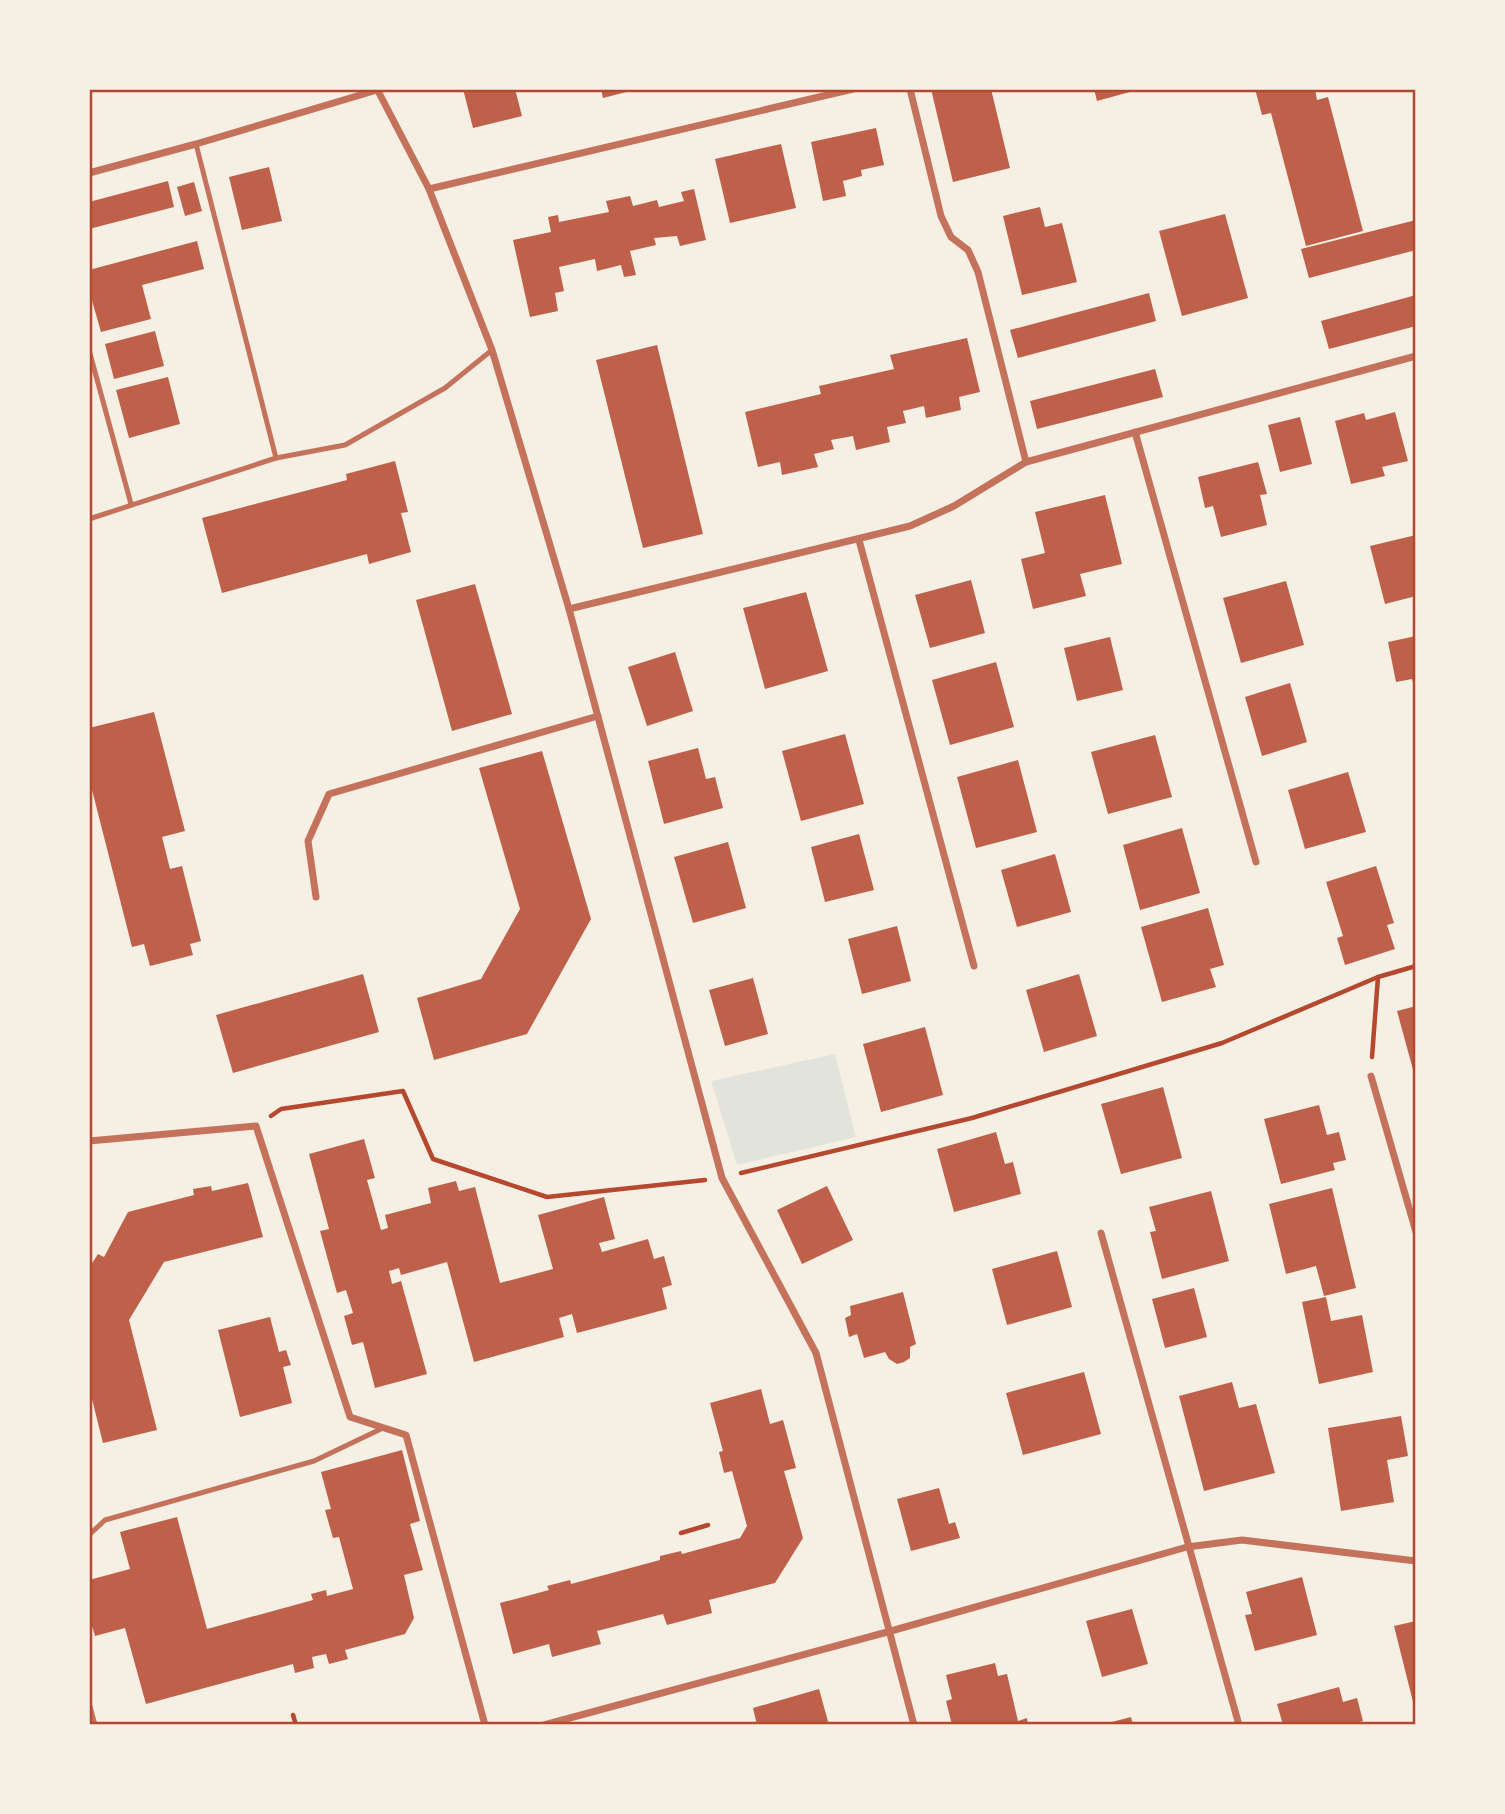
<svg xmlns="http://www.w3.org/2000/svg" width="1505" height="1814" viewBox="0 0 1505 1814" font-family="Overpass,sans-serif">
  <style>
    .green { fill: #e2e4dc }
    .building { fill: #bf614a }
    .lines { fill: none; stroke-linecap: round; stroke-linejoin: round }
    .path { stroke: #b5482f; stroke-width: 4.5 }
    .service { stroke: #c5725c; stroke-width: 5 }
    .minor { stroke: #c5725c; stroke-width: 7 }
    .neatline { fill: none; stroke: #b5482f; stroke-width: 2.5 }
  </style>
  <rect width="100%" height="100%" fill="#f6efe4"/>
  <polygon class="green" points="835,1054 856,1137 737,1165 711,1081"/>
  <g class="building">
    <polygon points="463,89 515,89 522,116 473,128"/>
    <polygon points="601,89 634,89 634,90 603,98"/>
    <polygon points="931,89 991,89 1010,168 953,182"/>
    <polygon points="1094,89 1137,89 1137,90 1097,101"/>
    <polygon points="1255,89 1315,89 1317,100 1328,97 1363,231 1306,246 1271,113 1262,115"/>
    <polygon points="876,128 884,165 861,170 862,176 843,181 846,196 823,201 811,142"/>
    <polygon points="781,144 796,208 730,223 715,159"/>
    <polygon points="269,167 282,221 242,230 229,177"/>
    <polygon points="168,181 174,207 89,229 89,202"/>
    <polygon points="194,182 202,211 185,216 177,187"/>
    <polygon points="694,189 706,240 680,246 677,236 654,238 656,245 630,251 636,275 624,277 621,265 597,271 595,259 559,267 564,291 555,293 558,311 530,317 513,240 551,232 548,217 558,215 559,222 609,212 606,201 630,196 633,206 657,200 659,207 684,201 681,192"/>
    <polygon points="1040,207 1045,227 1062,223 1077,282 1022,295 1003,216"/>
    <polygon points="1225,214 1248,298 1182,316 1159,231"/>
    <polygon points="1416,220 1416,250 1309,278 1301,249"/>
    <polygon points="197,241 204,269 142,285 151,319 101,332 89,290 89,270"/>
    <polygon points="1149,293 1156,321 1018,358 1010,330"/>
    <polygon points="1416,295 1416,326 1329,349 1321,321"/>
    <polygon points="155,331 164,366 114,379 105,344"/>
    <polygon points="967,338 980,392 959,397 961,410 926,418 924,406 903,411 906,423 887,427 890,442 856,450 853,436 831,440 834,449 814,454 818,467 782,475 780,462 758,467 745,412 821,394 819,386 894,369 890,355"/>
    <polygon points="657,345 703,534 643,548 596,360"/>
    <polygon points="1155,369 1163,397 1037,429 1030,401"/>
    <polygon points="168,377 180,424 129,438 116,390"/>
    <polygon points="1395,412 1408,461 1382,467 1385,476 1351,484 1335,421 1364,413 1366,420"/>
    <polygon points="1300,417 1312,464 1280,472 1268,425"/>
    <polygon points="395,461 408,512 401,513 411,552 369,564 367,554 222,593 202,518 347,480 346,474"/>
    <polygon points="1258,462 1267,494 1260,495 1267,525 1221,537 1213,506 1205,508 1198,477"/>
    <polygon points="1105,495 1122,564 1080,574 1086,596 1033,609 1021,559 1045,553 1035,512"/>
    <polygon points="1416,535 1416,596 1385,604 1370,546"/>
    <polygon points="971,580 985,633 930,648 915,595"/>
    <polygon points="1286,581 1304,645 1241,663 1223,598"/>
    <polygon points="475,584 512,714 452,731 416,600"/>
    <polygon points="806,592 828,671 765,689 743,608"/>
    <polygon points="1416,636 1416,690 1415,690 1412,679 1396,682 1388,642"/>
    <polygon points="1110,637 1123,690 1077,701 1064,648"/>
    <polygon points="675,652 693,711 647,726 628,667"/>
    <polygon points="996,662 1014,727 950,745 932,680"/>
    <polygon points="1290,683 1307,742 1262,756 1245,697"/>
    <polygon points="154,712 185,831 162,837 170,869 182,866 201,941 190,944 193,955 150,966 144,944 132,947 89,778 89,728"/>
    <polygon points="845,734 864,804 801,821 782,751"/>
    <polygon points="1155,735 1172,797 1108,814 1091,752"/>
    <polygon points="698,748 706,779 715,777 723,808 664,824 648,761"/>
    <polygon points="542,751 591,919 527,1034 434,1060 417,998 481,979 520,909 479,768"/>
    <polygon points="1018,760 1037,832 976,848 957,777"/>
    <polygon points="1348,772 1366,832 1305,849 1288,790"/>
    <polygon points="1182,828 1200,893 1140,910 1123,845"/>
    <polygon points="859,834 874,890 825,902 811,847"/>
    <polygon points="728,842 746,908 693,923 674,857"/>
    <polygon points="1055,854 1071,912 1017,927 1001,870"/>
    <polygon points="1376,866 1394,923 1387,925 1395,949 1345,965 1337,938 1343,936 1326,882"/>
    <polygon points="1208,908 1224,965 1210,969 1216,987 1162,1002 1141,927"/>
    <polygon points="897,926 911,981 862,994 848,939"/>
    <polygon points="363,974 379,1032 233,1073 216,1015"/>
    <polygon points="1079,974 1097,1036 1044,1052 1026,990"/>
    <polygon points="753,978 768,1034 725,1046 709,990"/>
    <polygon points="1416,1006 1416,1077 1415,1077 1397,1011"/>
    <polygon points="925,1027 943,1095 881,1112 863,1044"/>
    <polygon points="1163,1087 1182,1158 1121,1174 1101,1104"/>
    <polygon points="1319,1105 1327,1135 1339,1132 1346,1160 1333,1163 1335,1170 1281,1184 1264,1119"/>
    <polygon points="996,1132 1005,1164 1013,1162 1021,1194 954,1212 937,1149"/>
    <polygon points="364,1139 375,1178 367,1180 381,1230 388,1228 385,1215 431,1203 428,1188 456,1181 459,1191 475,1187 500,1283 553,1269 538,1215 604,1197 615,1239 599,1243 602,1252 648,1239 654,1259 664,1256 672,1285 662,1288 667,1309 577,1333 572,1314 559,1318 564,1337 474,1362 447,1262 401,1275 399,1268 389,1271 392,1284 401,1281 427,1374 375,1388 363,1342 352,1345 344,1316 353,1313 346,1290 337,1293 320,1231 329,1229 309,1154"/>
    <polygon points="248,1183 263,1237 164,1262 129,1320 157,1430 103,1443 89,1387 89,1280 91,1277 89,1268 98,1254 104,1257 128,1212 194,1195 193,1189 211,1186 212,1191"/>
    <polygon points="827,1186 853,1240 802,1264 777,1210"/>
    <polygon points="1332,1188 1356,1288 1324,1296 1316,1266 1286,1274 1269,1204"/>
    <polygon points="1211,1191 1229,1261 1162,1279 1150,1232 1156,1231 1149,1207"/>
    <polygon points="1057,1251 1072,1307 1007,1325 992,1269"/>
    <polygon points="1194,1288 1207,1337 1165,1348 1152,1299"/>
    <polygon points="903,1292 916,1344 910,1347 910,1358 904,1362 897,1364 889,1359 885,1352 864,1358 857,1334 849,1337 845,1318 851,1315 850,1306"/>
    <polygon points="1326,1297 1331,1321 1362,1315 1373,1372 1319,1384 1302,1302"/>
    <polygon points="270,1317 279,1352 286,1350 291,1365 283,1367 292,1403 240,1417 218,1330"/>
    <polygon points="1084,1372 1101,1434 1023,1455 1006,1393"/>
    <polygon points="1232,1382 1239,1408 1256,1404 1275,1473 1204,1491 1179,1396"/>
    <polygon points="761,1389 770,1424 783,1420 796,1468 784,1471 803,1538 775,1583 709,1600 712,1613 667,1625 663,1614 597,1631 601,1644 552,1657 549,1644 513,1654 500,1603 549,1590 547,1586 570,1580 571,1584 660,1560 660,1556 681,1551 682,1554 740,1538 747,1526 732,1471 724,1473 719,1452 723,1451 710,1403"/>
    <polygon points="1401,1416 1408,1456 1387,1460 1394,1502 1341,1511 1328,1428"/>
    <polygon points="402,1450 420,1521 410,1524 423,1570 404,1575 414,1618 405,1634 345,1650 348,1659 329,1664 326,1654 312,1657 314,1668 295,1673 293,1664 146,1704 125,1628 95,1636 89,1616 89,1580 130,1569 120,1532 177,1517 207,1629 313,1600 311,1594 326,1590 327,1596 353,1589 339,1537 333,1538 325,1510 331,1509 321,1472"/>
    <polygon points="939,1488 949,1524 955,1522 960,1538 911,1551 897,1499"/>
    <polygon points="1302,1577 1317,1635 1255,1651 1245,1615 1252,1614 1246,1592"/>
    <polygon points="1132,1609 1148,1664 1102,1677 1086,1621"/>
    <polygon points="1416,1621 1416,1710 1415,1710 1394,1626"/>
    <polygon points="995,1663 998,1676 1007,1674 1018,1721 1027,1718 1028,1725 952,1725 946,1701 952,1699 946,1675"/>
    <polygon points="1339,1687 1343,1702 1357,1698 1363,1721 1349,1725 1283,1725 1277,1704"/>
    <polygon points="819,1689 829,1725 757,1725 753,1708"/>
    <polygon points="1131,1717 1133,1725 1105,1725 1104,1724"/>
  </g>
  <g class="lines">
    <g class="path">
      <polyline points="1372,1057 1378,977"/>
      <polyline points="271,1116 281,1109 403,1091 433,1159 547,1197 705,1180"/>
      <polyline points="741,1173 972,1118 1222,1043 1378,977 1416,966"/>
      <polyline points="681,1533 708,1525"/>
      <polyline points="293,1715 296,1725"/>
    </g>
    <g class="service">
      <polyline points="196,144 276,458"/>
      <polyline points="89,350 131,504"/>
      <polyline points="89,519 276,458 345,445 445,388 492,350"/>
      <polyline points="89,1535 105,1520 314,1461 383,1428"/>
      <polyline points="89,1703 95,1725"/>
    </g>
    <g class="minor">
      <polyline points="377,89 429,189 492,350 569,609 722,1178 816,1353 914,1725"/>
      <polyline points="910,89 941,216 951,237 968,250 978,272 1026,462"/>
      <polyline points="89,173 196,144 377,90"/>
      <polyline points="429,189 853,89"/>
      <polyline points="1135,432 1256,862"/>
      <polyline points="859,540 974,966"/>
      <polyline points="569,609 910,526 954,506 1026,462 1416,356"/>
      <polyline points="316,897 308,841 329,794 598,716"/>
      <polyline points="1371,1076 1416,1232"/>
      <polyline points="89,1141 256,1126 350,1417 406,1435 485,1725"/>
      <polyline points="1101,1233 1239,1725"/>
      <polyline points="544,1725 891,1631 1187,1547 1242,1540 1416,1561"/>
    </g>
  </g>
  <rect width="1505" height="1814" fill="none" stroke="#f6efe4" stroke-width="182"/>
  <rect x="91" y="91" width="1323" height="1632" class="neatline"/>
</svg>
